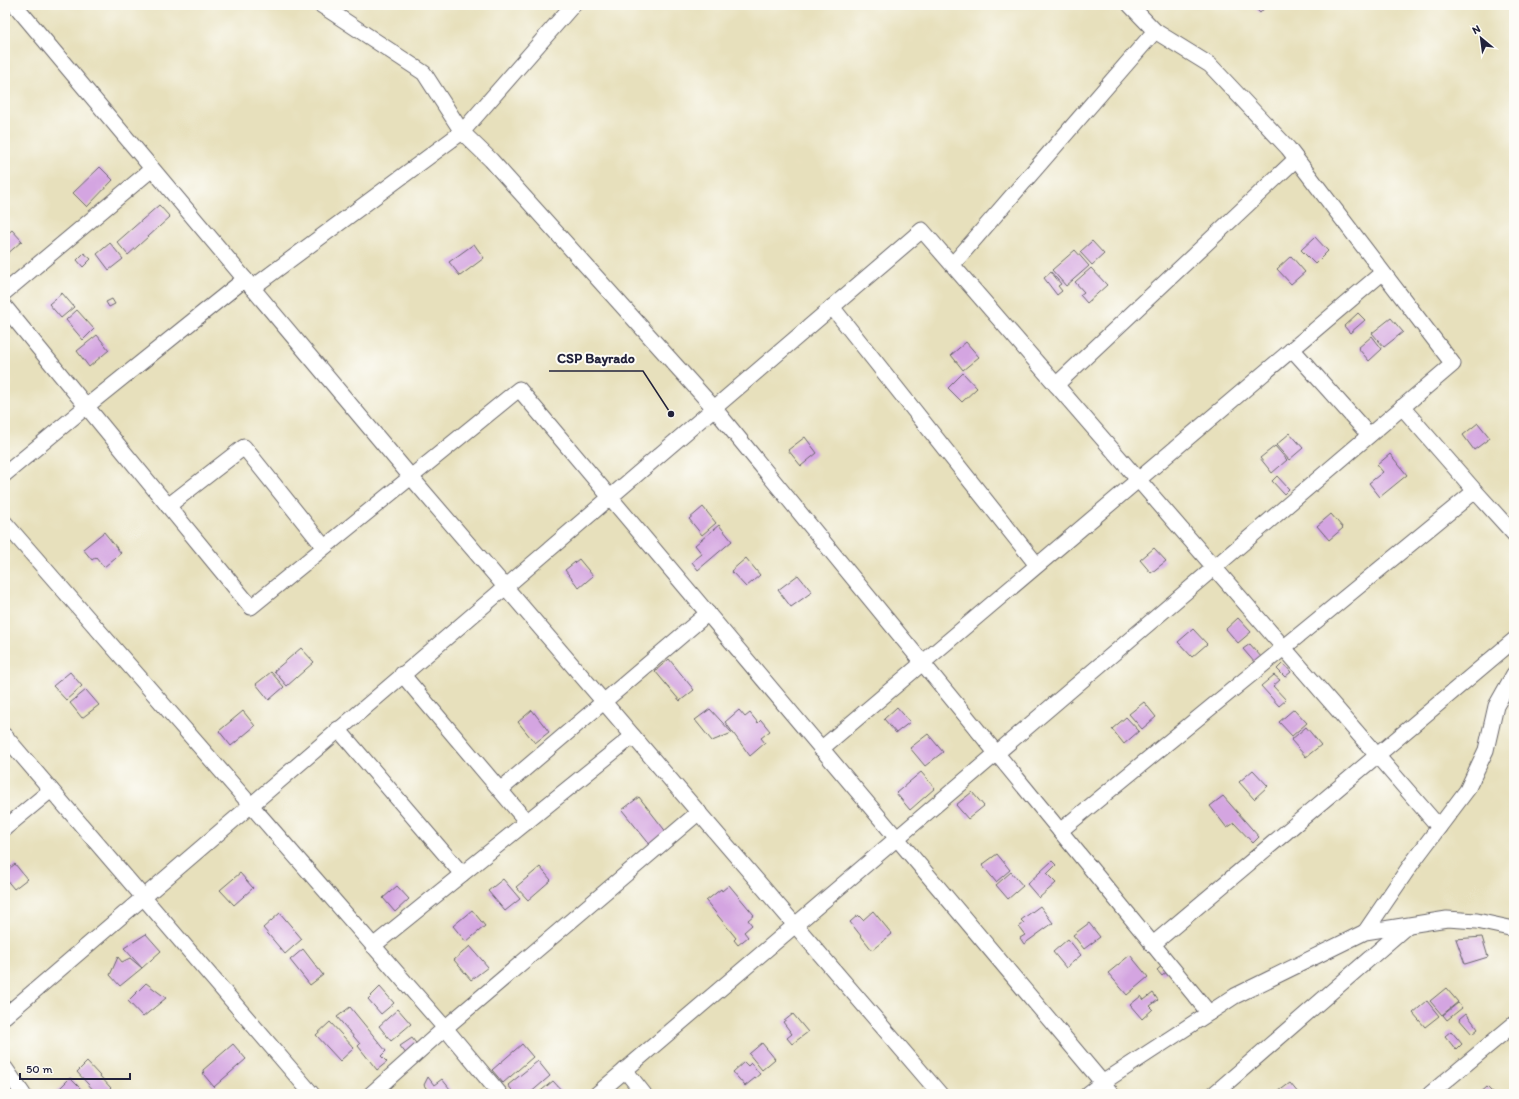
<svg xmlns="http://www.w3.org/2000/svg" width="1519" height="1099" viewBox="0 0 1519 1099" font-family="Itim,sans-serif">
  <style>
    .building { fill: #d4a5e1 }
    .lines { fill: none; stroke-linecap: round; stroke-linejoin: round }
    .minor-casing { stroke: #676468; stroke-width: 17 }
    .minor { stroke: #fff; stroke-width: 15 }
    .leader { fill: none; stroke: #22223b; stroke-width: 1.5 }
    .callout-dot { fill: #22223b; stroke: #fdfcf7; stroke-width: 1.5 }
    .callout-label { font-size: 14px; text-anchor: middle; font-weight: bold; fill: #22223b; stroke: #fdfcf7; stroke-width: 4; stroke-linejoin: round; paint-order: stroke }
  </style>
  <rect width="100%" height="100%" fill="#fdfcf7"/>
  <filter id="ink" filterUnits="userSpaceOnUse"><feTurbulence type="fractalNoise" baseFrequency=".025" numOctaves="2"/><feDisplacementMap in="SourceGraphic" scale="8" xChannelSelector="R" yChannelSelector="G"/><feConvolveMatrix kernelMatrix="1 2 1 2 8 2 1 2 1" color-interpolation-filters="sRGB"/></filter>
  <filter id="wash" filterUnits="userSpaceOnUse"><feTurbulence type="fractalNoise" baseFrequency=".012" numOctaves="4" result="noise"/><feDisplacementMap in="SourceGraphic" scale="16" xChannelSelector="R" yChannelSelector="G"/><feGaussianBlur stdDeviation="0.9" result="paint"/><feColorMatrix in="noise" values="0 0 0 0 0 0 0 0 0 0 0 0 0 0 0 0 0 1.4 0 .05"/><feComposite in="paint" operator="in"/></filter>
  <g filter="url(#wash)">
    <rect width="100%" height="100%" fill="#e7e0bc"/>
    <g id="blocks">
      <g class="building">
        <polygon points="1252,5 1267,5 1260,13"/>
        <polygon points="100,167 113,180 87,207 73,193"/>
        <polygon points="159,205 170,217 128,255 117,242"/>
        <polygon points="12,230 22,241 5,256 5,236"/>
        <polygon points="1315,237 1328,251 1315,264 1301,250"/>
        <polygon points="1092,241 1104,254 1092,265 1080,252"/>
        <polygon points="110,243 123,259 109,270 97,254"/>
        <polygon points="474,244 484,258 460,276 449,262"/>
        <polygon points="1075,250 1089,266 1066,286 1052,270"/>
        <polygon points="84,253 91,259 83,267 77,260"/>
        <polygon points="1291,256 1305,272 1291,284 1277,269"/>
        <polygon points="1091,268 1107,285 1087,303 1080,295 1084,292 1075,282"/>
        <polygon points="1051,272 1061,284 1058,286 1062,291 1057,295 1044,278"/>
        <polygon points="62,293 74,307 61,318 49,304"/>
        <polygon points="112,299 115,304 109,307 106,302"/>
        <polygon points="77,310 94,329 83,340 66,320"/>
        <polygon points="1358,313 1365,320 1350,333 1344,326"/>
        <polygon points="1391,318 1403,332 1384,347 1372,333"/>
        <polygon points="97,335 109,350 89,367 77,351"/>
        <polygon points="1372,336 1382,349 1369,361 1358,348"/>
        <polygon points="966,342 979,357 963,370 951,355"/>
        <polygon points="963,373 977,388 962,402 948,388"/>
        <polygon points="1478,423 1490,438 1474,450 1463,435"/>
        <polygon points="1290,433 1303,448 1289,460 1276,445"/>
        <polygon points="805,437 817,453 801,466 788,450"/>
        <polygon points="1275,446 1287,460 1272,473 1260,458"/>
        <polygon points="1390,454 1407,475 1380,497 1369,483 1383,472 1377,465"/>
        <polygon points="1277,476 1289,489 1284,494 1272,481"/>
        <polygon points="703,507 716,523 702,535 689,519"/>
        <polygon points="1331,514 1343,528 1329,540 1317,526"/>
        <polygon points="719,525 732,541 698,570 692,562 702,554 695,545"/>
        <polygon points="104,532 121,553 104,567 96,557 92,560 83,549"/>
        <polygon points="1154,548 1166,561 1151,573 1140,560"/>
        <polygon points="746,558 760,575 746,587 731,571"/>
        <polygon points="579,559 593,576 579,588 565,570"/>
        <polygon points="798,575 812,592 791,607 778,590"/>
        <polygon points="1238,618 1251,632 1238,643 1226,629"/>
        <polygon points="1193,629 1207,644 1192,657 1178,642"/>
        <polygon points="1250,644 1262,658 1255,663 1243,649"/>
        <polygon points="301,648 314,662 287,686 274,671"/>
        <polygon points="669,659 694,690 680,701 655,671"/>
        <polygon points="1283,663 1291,672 1285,677 1277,669"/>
        <polygon points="70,672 82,686 66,700 53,686"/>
        <polygon points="271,672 284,687 269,700 256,684"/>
        <polygon points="1274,675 1280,680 1273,686 1286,700 1279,706 1261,686"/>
        <polygon points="86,690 99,705 82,718 70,703"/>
        <polygon points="1144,702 1156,717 1142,729 1129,714"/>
        <polygon points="897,707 910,722 896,733 884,719"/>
        <polygon points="710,709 732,733 712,741 695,720"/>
        <polygon points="1294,709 1307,723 1292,736 1279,722"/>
        <polygon points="532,710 549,732 535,743 518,722"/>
        <polygon points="739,710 745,717 750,713 758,723 761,720 770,731 761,738 765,743 750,756 725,722"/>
        <polygon points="243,711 255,726 231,746 219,731"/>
        <polygon points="1126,717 1139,731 1124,744 1112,729"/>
        <polygon points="1306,727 1321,745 1306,757 1291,740"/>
        <polygon points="928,734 943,752 925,766 910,748"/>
        <polygon points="1253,770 1268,786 1254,799 1239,782"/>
        <polygon points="921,772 935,788 910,810 896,793"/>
        <polygon points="972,792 984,806 968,819 956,805"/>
        <polygon points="1223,796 1259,837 1253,843 1234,823 1227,828 1210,806"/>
        <polygon points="639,797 667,833 651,846 622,810"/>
        <polygon points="997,854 1010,870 996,882 982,865"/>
        <polygon points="1052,861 1056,865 1047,874 1056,883 1039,898 1027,884"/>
        <polygon points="15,864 27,879 14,889 5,878 5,872"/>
        <polygon points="540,867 551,880 528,900 516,887"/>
        <polygon points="1011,872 1023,886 1008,899 996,885"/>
        <polygon points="240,873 253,888 234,905 220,890"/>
        <polygon points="503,879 520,899 505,911 488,891"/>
        <polygon points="729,885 754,915 748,920 752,925 744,932 748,937 738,945 734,940 736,938 706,901 721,889 722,891"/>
        <polygon points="397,886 409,899 395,912 383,898"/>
        <polygon points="1040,906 1053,923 1024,944 1020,938 1025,935 1019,927 1024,923 1021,920"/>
        <polygon points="472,910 485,926 466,942 453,926"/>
        <polygon points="873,911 892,934 872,950 850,922 858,915 863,920"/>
        <polygon points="280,913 302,939 285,954 263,928"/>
        <polygon points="1089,923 1100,937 1084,949 1073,935"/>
        <polygon points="146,934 161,951 142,968 124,948"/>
        <polygon points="1482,937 1488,957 1465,964 1456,939"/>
        <polygon points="1068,939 1081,955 1066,968 1053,952"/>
        <polygon points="470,946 488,967 471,980 454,960"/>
        <polygon points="303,949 323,975 310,985 290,960"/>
        <polygon points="1130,955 1148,977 1127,995 1108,973"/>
        <polygon points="118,957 122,962 130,958 142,968 120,986 110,975"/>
        <polygon points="1165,963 1170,969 1162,976 1157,970"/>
        <polygon points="146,983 166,998 143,1017 128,1001"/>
        <polygon points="380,987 394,1003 381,1014 368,999"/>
        <polygon points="1446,988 1458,1002 1442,1015 1430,1001"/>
        <polygon points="1153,993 1158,1000 1150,1006 1153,1009 1142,1019 1130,1005 1141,996 1144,1000"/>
        <polygon points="1427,1001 1439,1016 1425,1027 1413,1013"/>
        <polygon points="1458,1003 1462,1008 1447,1020 1443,1015"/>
        <polygon points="350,1007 386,1051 381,1056 387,1062 377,1070 358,1046 360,1044 337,1017"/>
        <polygon points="398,1009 411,1024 391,1041 379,1026"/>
        <polygon points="1466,1013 1478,1029 1472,1034 1459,1019"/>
        <polygon points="793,1014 808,1032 792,1044 787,1038 792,1034 783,1022"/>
        <polygon points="330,1022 354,1048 340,1061 316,1035"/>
        <polygon points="1451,1031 1462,1044 1456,1050 1445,1036"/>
        <polygon points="412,1038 418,1046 407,1055 400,1046"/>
        <polygon points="762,1043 775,1059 762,1070 749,1054"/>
        <polygon points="233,1044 246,1059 214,1087 204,1075 203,1070"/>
        <polygon points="522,1044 533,1057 503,1083 492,1070"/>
        <polygon points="538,1061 550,1076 529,1094 515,1094 508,1085"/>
        <polygon points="87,1062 111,1088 104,1094 97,1094 77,1072"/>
        <polygon points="744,1062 748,1066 751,1063 760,1074 745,1086 733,1072"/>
        <polygon points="428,1077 434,1085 442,1079 454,1094 430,1094 424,1085"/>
        <polygon points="70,1078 86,1094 54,1094"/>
        <polygon points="553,1081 565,1094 537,1094"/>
        <polygon points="1290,1083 1299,1094 1275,1094"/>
        <polygon points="1487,1087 1494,1094 1479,1094"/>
      </g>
    </g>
  </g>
  <g filter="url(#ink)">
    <use href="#blocks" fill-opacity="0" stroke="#676468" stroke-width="1"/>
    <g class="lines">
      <g class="minor-casing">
        <g id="minor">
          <polyline points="15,5 411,477 940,1094"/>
          <polyline points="321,5 424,73 462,132 491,160 714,408 1209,1013"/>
          <polyline points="953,264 1155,31"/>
          <polyline points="252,288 462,132 573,5"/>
          <polyline points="5,292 152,169"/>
          <polyline points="5,307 251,607 519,389 1112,1094"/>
          <polyline points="832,307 1037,565"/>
          <polyline points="1292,349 1369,435"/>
          <polyline points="1056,385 1296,159"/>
          <polyline points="1402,407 1475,491 1514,534"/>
          <polyline points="5,474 87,406 245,279"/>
          <polyline points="168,506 244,447 324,547"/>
          <polyline points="5,523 445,1028 500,1094"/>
          <polyline points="402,674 527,822"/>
          <polyline points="338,729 462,874"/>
          <polyline points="5,736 312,1094"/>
          <polyline points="821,749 1382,273"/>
          <polyline points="500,790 708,613"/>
          <polyline points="5,828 51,790"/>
          <polyline points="1060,831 1475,491"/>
          <polyline points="1365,932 1412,863 1467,790 1486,750 1496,706 1514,674"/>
          <polyline points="1152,945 1514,640"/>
          <polyline points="373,946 633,736"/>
          <polyline points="5,1016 922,230 1439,827"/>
          <polyline points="5,1068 23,1094"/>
          <polyline points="625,1070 644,1094"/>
          <polyline points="371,1094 445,1028 699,812"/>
          <polyline points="597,1094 1453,364 1288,148 1210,65 1155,31 1130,5"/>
          <polyline points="1088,1094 1102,1083 1235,996 1365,932 1447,919 1477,921 1514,929"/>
          <polyline points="1214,1094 1407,926"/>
          <polyline points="1430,1094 1514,1024"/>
        </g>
      </g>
      <use href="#minor" class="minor"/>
    </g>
  </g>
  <path class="leader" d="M671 414L643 371H549"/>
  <circle class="callout-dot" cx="671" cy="414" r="4"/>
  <g class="callout-label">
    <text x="596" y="363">CSP Bayrado</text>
  </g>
  <rect width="1519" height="1099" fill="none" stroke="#fdfcf7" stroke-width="20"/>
  <g transform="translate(1481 38) rotate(331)" stroke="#fdfcf7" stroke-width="3" paint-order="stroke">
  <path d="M0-3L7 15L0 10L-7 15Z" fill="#22223b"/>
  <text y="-6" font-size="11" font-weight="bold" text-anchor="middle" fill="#22223b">N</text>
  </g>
  <path d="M20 1073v6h110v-6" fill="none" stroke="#22223b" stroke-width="2"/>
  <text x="26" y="1073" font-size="12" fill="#22223b" stroke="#fdfcf7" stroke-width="3" paint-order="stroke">50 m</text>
</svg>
